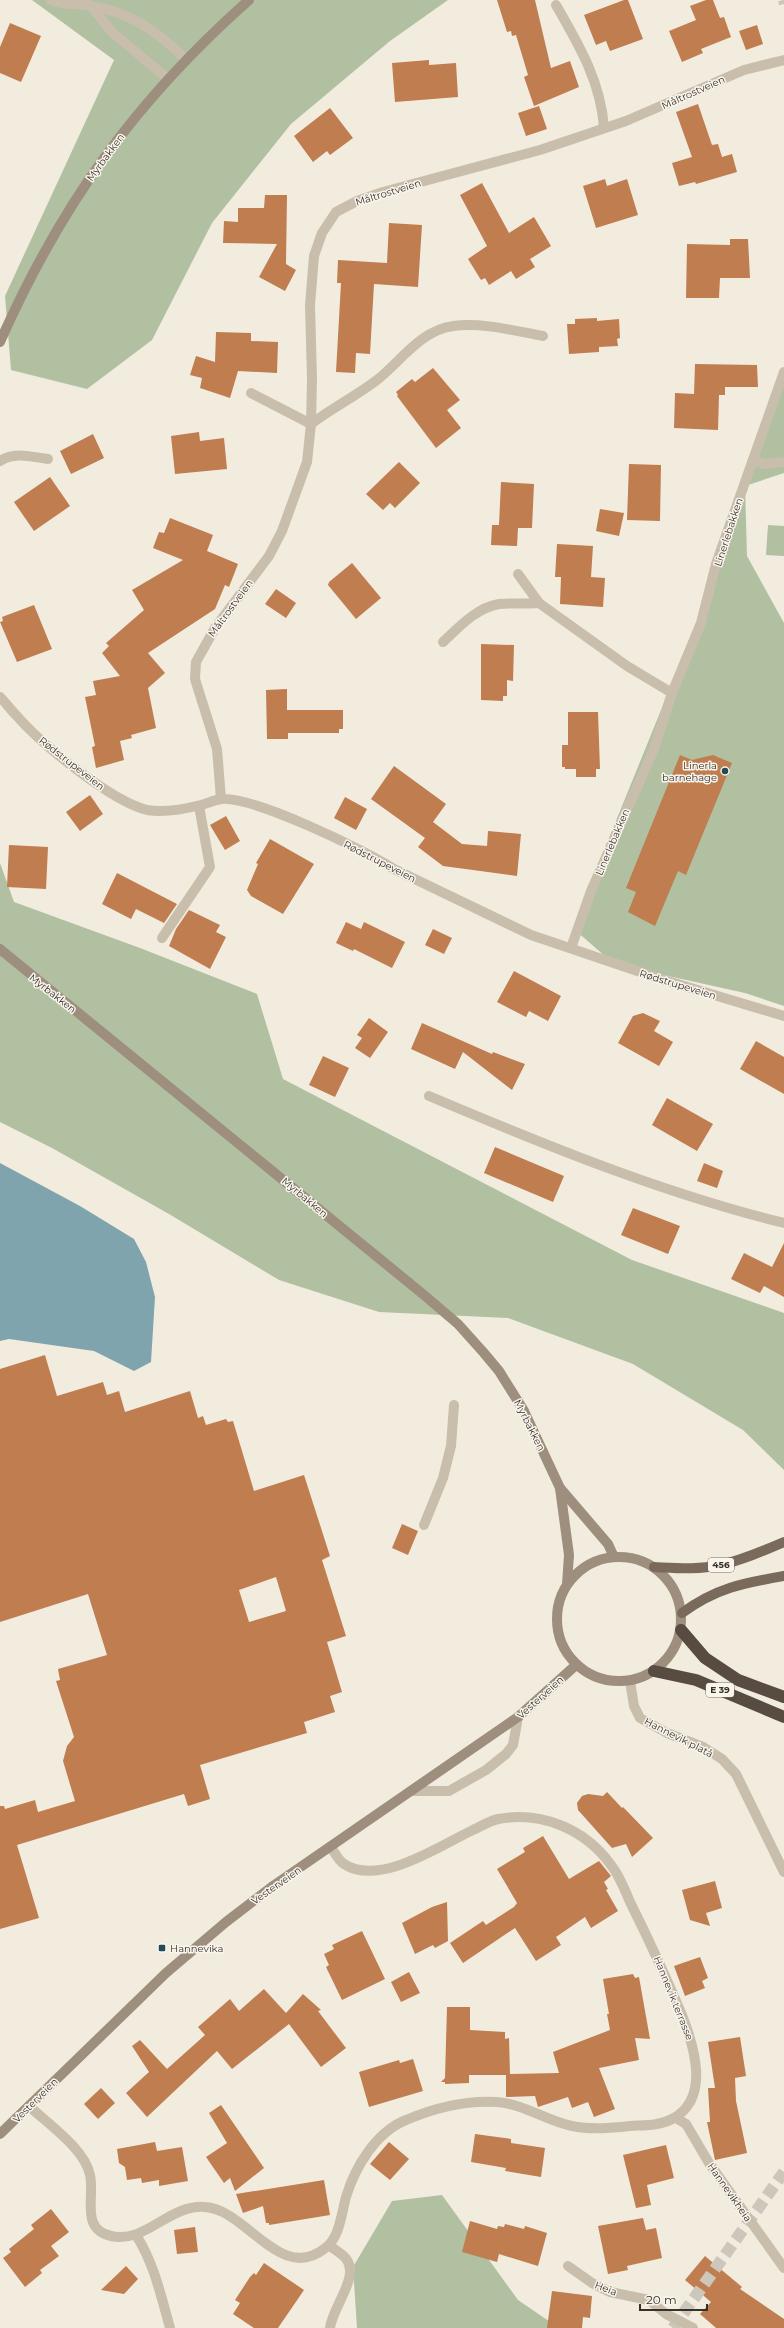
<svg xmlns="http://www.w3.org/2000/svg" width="784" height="2328" viewBox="0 0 784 2328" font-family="Montserrat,sans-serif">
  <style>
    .green { fill: #b0c0a0 }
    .water { fill: #80a4ad }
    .building { fill: #bf7d50; fill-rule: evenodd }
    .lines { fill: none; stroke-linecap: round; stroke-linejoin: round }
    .primary-tunnel { stroke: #cdc7bb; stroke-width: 10; stroke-dasharray: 10 5; stroke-linecap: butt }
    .highway-tunnel { stroke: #cdc7bb; stroke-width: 12; stroke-dasharray: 12 6; stroke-linecap: butt }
    .lane { stroke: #c9beac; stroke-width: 10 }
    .street { stroke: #c9beac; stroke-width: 10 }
    .secondary { stroke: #9d8e7d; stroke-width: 10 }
    .primary { stroke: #796a5c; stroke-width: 10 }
    .highway { stroke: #584c42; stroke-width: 12 }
    .poi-dot { fill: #224b57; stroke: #f9f5ec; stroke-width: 1.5 }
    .labels { text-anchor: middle; stroke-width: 3; stroke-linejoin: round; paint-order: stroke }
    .shield { fill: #f9f5ec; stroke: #726c64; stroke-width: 1 }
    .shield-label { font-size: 9px; font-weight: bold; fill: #38312a }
    .street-label { font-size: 10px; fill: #38312a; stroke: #f9f5ec }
    .poi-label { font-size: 10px; fill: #38312a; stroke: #f9f5ec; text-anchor: end }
  </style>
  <rect width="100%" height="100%" fill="#f2ecdf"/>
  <g class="green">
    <polygon points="32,0 448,0 390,41 291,124 212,223 152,340 87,389 11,370 5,296 114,60"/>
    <polygon points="784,386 784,473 745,486 747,556 784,623 784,1006 745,993 614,964 575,930 596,883 607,843 705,602 745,479"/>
    <polygon points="768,525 784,526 784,556 766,555"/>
    <polygon points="0,863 14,902 140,948 257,994 283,1079 632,1260 784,1313 784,1470 743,1430 633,1364 508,1318 379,1312 279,1280 169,1214 52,1148 0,1122"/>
    <polygon points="442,2195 518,2300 559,2328 357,2328 353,2267 392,2201"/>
  </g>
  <polygon class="water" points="0,1163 80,1206 134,1239 146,1262 155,1297 151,1362 134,1371 94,1351 9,1339 0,1341"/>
  <g class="building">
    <polygon points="497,0 535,0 551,68 570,61 579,87 534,106 524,77 528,75 516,35 512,36 511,31 507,32"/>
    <polygon points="624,0 628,0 643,39 610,51 606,41 596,45 584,15"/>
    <polygon points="706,0 713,0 720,18 724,17 731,37 701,49 703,53 682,62 669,31 696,20 690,6"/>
    <polygon points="10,23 41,36 21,82 0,73 0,47"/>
    <polygon points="757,25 763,44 746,50 739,31"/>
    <polygon points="429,60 429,65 456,63 458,97 395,102 392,63"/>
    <polygon points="698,104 712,145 718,144 722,157 732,154 737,172 696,184 695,182 679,186 672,163 692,157 676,112"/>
    <polygon points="539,106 547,129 526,136 518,113"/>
    <polygon points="330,108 353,138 330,155 327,151 313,162 294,136"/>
    <polygon points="605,179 607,186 627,179 638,215 596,228 583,186"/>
    <polygon points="482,183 509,233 534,217 551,246 530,259 535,267 516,279 511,271 489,285 485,278 481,280 468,259 487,246 460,195"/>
    <polygon points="265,195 287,195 286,264 296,270 285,291 259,277 277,244 223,243 224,221 238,222 238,208 264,208"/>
    <polygon points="389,223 422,225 418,287 374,284 370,354 356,353 355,373 336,372 341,283 337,283 338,260 387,263"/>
    <polygon points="730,239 748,239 750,278 720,278 719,298 686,298 687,244 730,245"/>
    <polygon points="597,318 597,321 619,319 620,338 617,339 618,346 599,347 599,352 569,354 567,324 575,324 575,319"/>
    <polygon points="216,332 251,333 251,341 278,342 277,373 238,371 230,398 200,388 202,378 190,375 196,356 215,362"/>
    <polygon points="695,364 757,365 758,387 725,387 725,395 719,395 718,430 674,428 675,393 694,394"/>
    <polygon points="433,368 460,400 447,410 461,428 436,448 397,396 398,395 396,392 412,379 415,382"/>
    <polygon points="199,432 200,441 224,438 227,469 175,474 171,436"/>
    <polygon points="93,434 104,458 71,474 60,451"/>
    <polygon points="399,462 420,483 395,508 390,503 383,510 366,494"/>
    <polygon points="629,464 661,465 660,521 627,520"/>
    <polygon points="50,477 70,506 34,531 14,502"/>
    <polygon points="501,482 534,484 532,528 518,528 517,546 491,545 492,525 499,525"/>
    <polygon points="600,509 624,513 619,536 596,531"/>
    <polygon points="170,518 213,535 207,551 238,564 229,587 225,585 215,609 148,653 165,673 148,688 156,728 131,735 132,738 120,741 124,760 96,768 92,747 95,746 85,697 96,695 93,681 120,676 102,653 109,646 106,643 144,610 132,590 183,560 153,548 159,532 164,533"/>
    <polygon points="557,544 593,546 591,577 605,578 603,607 560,604 561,577 555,577"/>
    <polygon points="352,563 381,598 356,619 328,585 329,582"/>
    <polygon points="276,589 296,603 286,618 265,604"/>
    <polygon points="34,605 52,649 17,662 0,622 3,621 2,617"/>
    <polygon points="481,644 514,645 513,681 507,680 507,696 503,696 503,701 481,700"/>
    <polygon points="287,689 287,710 343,710 343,729 339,729 339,733 288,733 288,739 267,739 266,690"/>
    <polygon points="568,712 598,712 600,769 596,769 596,777 576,777 576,769 565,769 565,767 562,767 562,745 568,745"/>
    <polygon points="680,755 692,760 713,755 732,763 686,875 678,871 655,926 628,912 636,892 626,888"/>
    <polygon points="394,766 446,804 433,822 462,844 487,846 488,831 521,834 517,876 443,866 418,847 425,838 371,799"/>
    <polygon points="90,795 103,814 80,831 66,812"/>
    <polygon points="345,797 367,809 356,830 334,818"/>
    <polygon points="226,816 240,841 225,850 210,825"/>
    <polygon points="270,839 314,864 283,914 251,896 247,890 258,864 256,863"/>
    <polygon points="9,845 48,847 46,889 7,887"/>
    <polygon points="117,873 177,904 164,923 136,909 131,919 102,904"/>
    <polygon points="189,910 220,925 216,932 226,937 210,969 169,946 176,929"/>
    <polygon points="346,922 361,929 364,922 405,942 392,968 354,949 353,951 336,943"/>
    <polygon points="433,929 452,938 444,954 425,945"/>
    <polygon points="514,971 561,996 548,1021 529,1011 526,1017 497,1002"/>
    <polygon points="643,1013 660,1021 654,1031 673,1042 659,1066 618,1043 633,1016"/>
    <polygon points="369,1018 388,1032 370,1058 355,1048 362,1038 357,1035"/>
    <polygon points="422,1023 492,1054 493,1052 525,1064 512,1090 463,1052 455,1069 411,1049"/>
    <polygon points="756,1041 784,1057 784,1094 740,1069"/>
    <polygon points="323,1056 349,1068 335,1097 309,1085"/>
    <polygon points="667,1098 713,1124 697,1151 652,1125"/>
    <polygon points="495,1147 564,1176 553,1202 484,1173"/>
    <polygon points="704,1163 723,1171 717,1188 697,1181"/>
    <polygon points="633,1208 680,1226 668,1254 621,1235"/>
    <polygon points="784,1243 784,1297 764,1286 760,1293 731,1279 744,1253 772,1267"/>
    <path d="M 45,1355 L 57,1396 L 103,1382 L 107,1395 L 119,1391 L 125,1412 L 190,1391 L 198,1418 L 203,1416 L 206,1425 L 226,1419 L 228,1422 L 233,1421 L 254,1491 L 304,1475 L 330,1556 L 322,1560 L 346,1636 L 327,1642 L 342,1692 L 330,1696 L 335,1712 L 304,1722 L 307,1733 L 200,1765 L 210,1799 L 188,1806 L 184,1794 L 17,1845 L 39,1918 L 0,1929 L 0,1806 L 4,1806 L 5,1809 L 35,1800 L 38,1812 L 75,1801 L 63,1761 L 67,1746 L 74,1737 L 56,1681 L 60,1680 L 58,1669 L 107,1655 L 88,1594 L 0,1622 L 0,1369 ZM 276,1577 L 286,1611 L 249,1622 L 239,1590 Z"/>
    <polygon points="402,1524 418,1531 408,1555 392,1548"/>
    <polygon points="607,1792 622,1808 623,1807 653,1838 632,1857 626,1844 612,1848 578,1810 577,1803 582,1796 588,1794 603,1796"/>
    <polygon points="543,1836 569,1879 599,1861 611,1876 604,1882 608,1889 606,1890 618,1911 591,1928 585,1917 556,1937 561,1945 536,1961 515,1928 463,1963 450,1943 483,1921 486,1925 514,1907 517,1903 497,1869 525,1852 523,1848"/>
    <polygon points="715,1881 722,1908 706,1913 710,1926 690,1920 682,1890"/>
    <polygon points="447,1902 448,1941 435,1948 433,1945 415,1954 402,1923 432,1907"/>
    <polygon points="362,1931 385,1979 342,2000 326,1967 329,1965 324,1954 334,1949 332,1945"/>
    <polygon points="700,1957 708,1978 702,1981 705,1988 685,1996 674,1966"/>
    <polygon points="409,1972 420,1993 401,2002 391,1982"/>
    <polygon points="633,1974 635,1978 639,1977 650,2039 635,2038 639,2060 599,2068 615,2109 594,2117 588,2102 572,2108 568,2097 538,2107 535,2096 506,2097 506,2075 469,2075 469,2083 445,2084 445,2082 441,2082 445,2078 447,2007 470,2007 470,2030 505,2032 505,2039 509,2038 510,2074 559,2073 553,2052 610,2030 607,2014 609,2014 603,1979"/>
    <polygon points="264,1989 286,2013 303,1994 321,2010 318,2011 346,2048 321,2067 289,2024 232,2069 217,2051 147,2117 126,2093 149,2072 132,2046 140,2040 167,2069 205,2035 198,2027 230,1999 239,2011"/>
    <polygon points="740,2037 746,2076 735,2078 736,2101 747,2153 715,2160 707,2122 710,2122 708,2088 715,2088 708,2042"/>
    <polygon points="413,2059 423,2091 369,2107 359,2072 399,2060 400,2063"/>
    <polygon points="101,2088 115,2103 98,2119 84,2104"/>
    <polygon points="221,2105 264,2168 235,2191 230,2178 224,2183 206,2157 227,2143 209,2113"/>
    <polygon points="475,2134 511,2139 511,2143 545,2148 541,2177 505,2171 506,2168 471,2162"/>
    <polygon points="155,2142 157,2151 182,2147 188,2181 159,2186 159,2180 142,2183 141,2178 127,2180 125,2167 119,2163 117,2149"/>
    <polygon points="389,2142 409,2159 390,2180 370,2164"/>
    <polygon points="666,2145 674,2178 647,2185 651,2205 636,2208 623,2155"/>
    <polygon points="324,2180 330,2215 269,2225 269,2223 266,2223 263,2206 243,2213 236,2194"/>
    <polygon points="51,2209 69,2232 51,2246 59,2256 40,2270 42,2273 25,2287 3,2258 11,2252 9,2249 34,2229 31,2225"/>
    <polygon points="643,2218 646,2230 656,2228 662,2258 627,2266 628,2270 608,2274 598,2226"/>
    <polygon points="470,2221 497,2229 498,2226 504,2227 505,2224 524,2229 525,2226 547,2233 538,2266 499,2254 497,2262 462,2252"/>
    <polygon points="195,2227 198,2252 177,2254 174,2230"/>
    <polygon points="705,2256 742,2287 740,2289 784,2319 784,2328 716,2328 700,2314 711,2302 685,2280"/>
    <polygon points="264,2263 304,2290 278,2328 254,2328 233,2314 240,2303 235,2300 250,2277 254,2273 256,2275"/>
    <polygon points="126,2266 138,2279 124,2294 101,2290"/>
    <polygon points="552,2291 592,2296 590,2318 583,2317 582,2328 547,2328"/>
  </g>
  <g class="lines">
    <polyline class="primary-tunnel" points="783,0 784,4"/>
    <polyline class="highway-tunnel" points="673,2328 784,2172"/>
    <g class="lane">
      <path d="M 556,5 C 579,45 601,82 604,128"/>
      <path d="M 251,393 L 311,424 C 332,408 356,396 377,380 C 400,362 421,330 453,326 C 482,322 515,331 543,336"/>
      <polyline points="753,460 764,464 784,462"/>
      <polyline points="518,574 539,603 627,666 672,693"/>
      <path d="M 443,642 C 459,627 476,608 499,604 C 512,603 526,604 539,603"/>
      <polyline points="162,938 210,867 199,806"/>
      <polyline points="424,1525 443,1478 451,1446 454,1405"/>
      <polyline points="413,1791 449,1791 486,1770 506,1754 513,1745 518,1717"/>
      <path d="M 330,2246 C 335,2250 343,2254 347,2260 C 359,2278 332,2308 330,2328"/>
      <polyline points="568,2266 592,2283 610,2292 649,2300"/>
    </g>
    <g class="street">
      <path d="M 51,0 C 65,6 77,3 91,6 C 130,12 159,32 186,60"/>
      <polyline points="90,5 112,32 168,79"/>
      <path d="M 0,461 C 15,451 31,457 48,459"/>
      <path d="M 0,697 C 6,703 10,709 16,715 C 41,744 111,801 147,810 C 164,813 185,809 201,805 C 208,803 215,800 221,799 C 253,796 365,850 394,869 L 531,935 L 661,979 L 784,1016"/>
      <polyline points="221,799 217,749 195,679 196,662 215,628 269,556 282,531 307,462 311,424 312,379 310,305 314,256 322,233 336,212 357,201 383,192 540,150 626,121 744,70 784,60"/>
      <polyline points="571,948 591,891 654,749 672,693 701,623 716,564 784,372"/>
      <path d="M 429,1096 C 545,1145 662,1193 784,1223"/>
      <polyline points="630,1681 634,1706 640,1718 667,1733 703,1747 722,1759 736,1774 784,1872"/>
      <path d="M 29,2106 C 47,2123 85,2149 90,2175 C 95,2197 80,2229 111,2236 C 146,2244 169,2204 205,2207 C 246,2209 280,2283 324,2249 C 340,2238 341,2215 346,2197 C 355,2167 376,2132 406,2120 C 434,2108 466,2100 497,2102 C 524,2104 547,2121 572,2126 C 591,2130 611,2128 630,2126 C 644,2125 659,2126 672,2119 C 711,2099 694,2046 682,2015 C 666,1977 649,1940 631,1904 C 625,1891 620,1876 611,1865 C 585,1829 542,1811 498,1819 C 489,1821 480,1827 471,1831 C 439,1846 379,1887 344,1864 C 338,1860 335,1853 331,1847"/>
      <polyline points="676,2118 686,2124 709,2163 784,2268"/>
      <path d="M 136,2235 C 154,2263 161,2296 170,2328"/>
      <polyline points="649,2300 666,2314 693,2328"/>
    </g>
    <g class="secondary">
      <path d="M 0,342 C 61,204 136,100 249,0"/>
      <polyline points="0,949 424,1295 458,1324 484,1353 499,1371 524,1411 560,1488 569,1555 567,1584"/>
      <polyline points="560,1488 608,1544 614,1557"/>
      <circle cx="619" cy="1619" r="62"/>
      <polyline points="0,2134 166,1973 226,1922 273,1886 518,1717 576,1665"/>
    </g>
    <g class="primary">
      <path d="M 654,1567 C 676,1568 698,1570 720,1565 C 742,1560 763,1551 784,1542"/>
      <path d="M 682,1613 C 716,1588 743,1583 784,1576"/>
    </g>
    <g class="highway">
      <polyline points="681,1630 705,1658 738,1680 784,1697"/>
      <polyline points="654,1671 696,1680 784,1717"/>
    </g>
  </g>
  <g class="poi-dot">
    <circle cx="725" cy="771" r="4"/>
    <rect x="158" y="1944" width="8" height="8" rx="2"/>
  </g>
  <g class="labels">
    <g class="shield">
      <rect x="708" y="1558" width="26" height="14" rx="3"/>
      <rect x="706" y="1683" width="28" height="14" rx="3"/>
    </g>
    <g class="shield-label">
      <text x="721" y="1568">456</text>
      <text x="720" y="1693">E 39</text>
    </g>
    <g class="street-label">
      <text transform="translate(693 92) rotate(-24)" y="4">Måltrostveien</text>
      <text transform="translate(105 157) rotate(-54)" y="4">Myrbakken</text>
      <text transform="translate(388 192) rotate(-17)" y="4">Måltrostveien</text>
      <text transform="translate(728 532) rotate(-72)" y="4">Linerlebakken</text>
      <text transform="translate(230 608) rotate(-54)" y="4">Måltrostveien</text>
      <text transform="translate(72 763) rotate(38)" y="4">Rødstrupeveien</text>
      <text transform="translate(612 842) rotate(-67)" y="4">Linerlebakken</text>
      <text transform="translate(380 861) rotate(27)" y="4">Rødstrupeveien</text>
      <text transform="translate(678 984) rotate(17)" y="4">Rødstrupeveien</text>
      <text transform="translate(53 993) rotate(38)" y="4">Myrbakken</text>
      <text transform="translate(305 1197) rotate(40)" y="4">Myrbakken</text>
      <text transform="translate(530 1425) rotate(63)" y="4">Myrbakken</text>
      <text transform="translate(540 1697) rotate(-42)" y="4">Vesterveien</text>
      <text transform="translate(679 1737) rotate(27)" y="4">Hannevik platå</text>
      <text transform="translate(276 1885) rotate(-35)" y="4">Vesterveien</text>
      <text transform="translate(674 1998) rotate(68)" y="4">Hannevik terrasse</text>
      <text transform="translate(35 2100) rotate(-45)" y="4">Vesterveien</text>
      <text transform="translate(730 2192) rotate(55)" y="4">Hannevikheia</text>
      <text transform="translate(606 2288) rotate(21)" y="4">Heia</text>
    </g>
    <g class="poi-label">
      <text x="717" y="769">Linerla<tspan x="717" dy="12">barnehage</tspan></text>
      <text x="170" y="1952" text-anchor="start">Hannevika</text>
    </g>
  </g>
  <path d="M640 2304v6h67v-6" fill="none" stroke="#38312a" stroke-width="2"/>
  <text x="646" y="2304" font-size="12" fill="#38312a" stroke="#f9f5ec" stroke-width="3" paint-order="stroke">20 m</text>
</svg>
